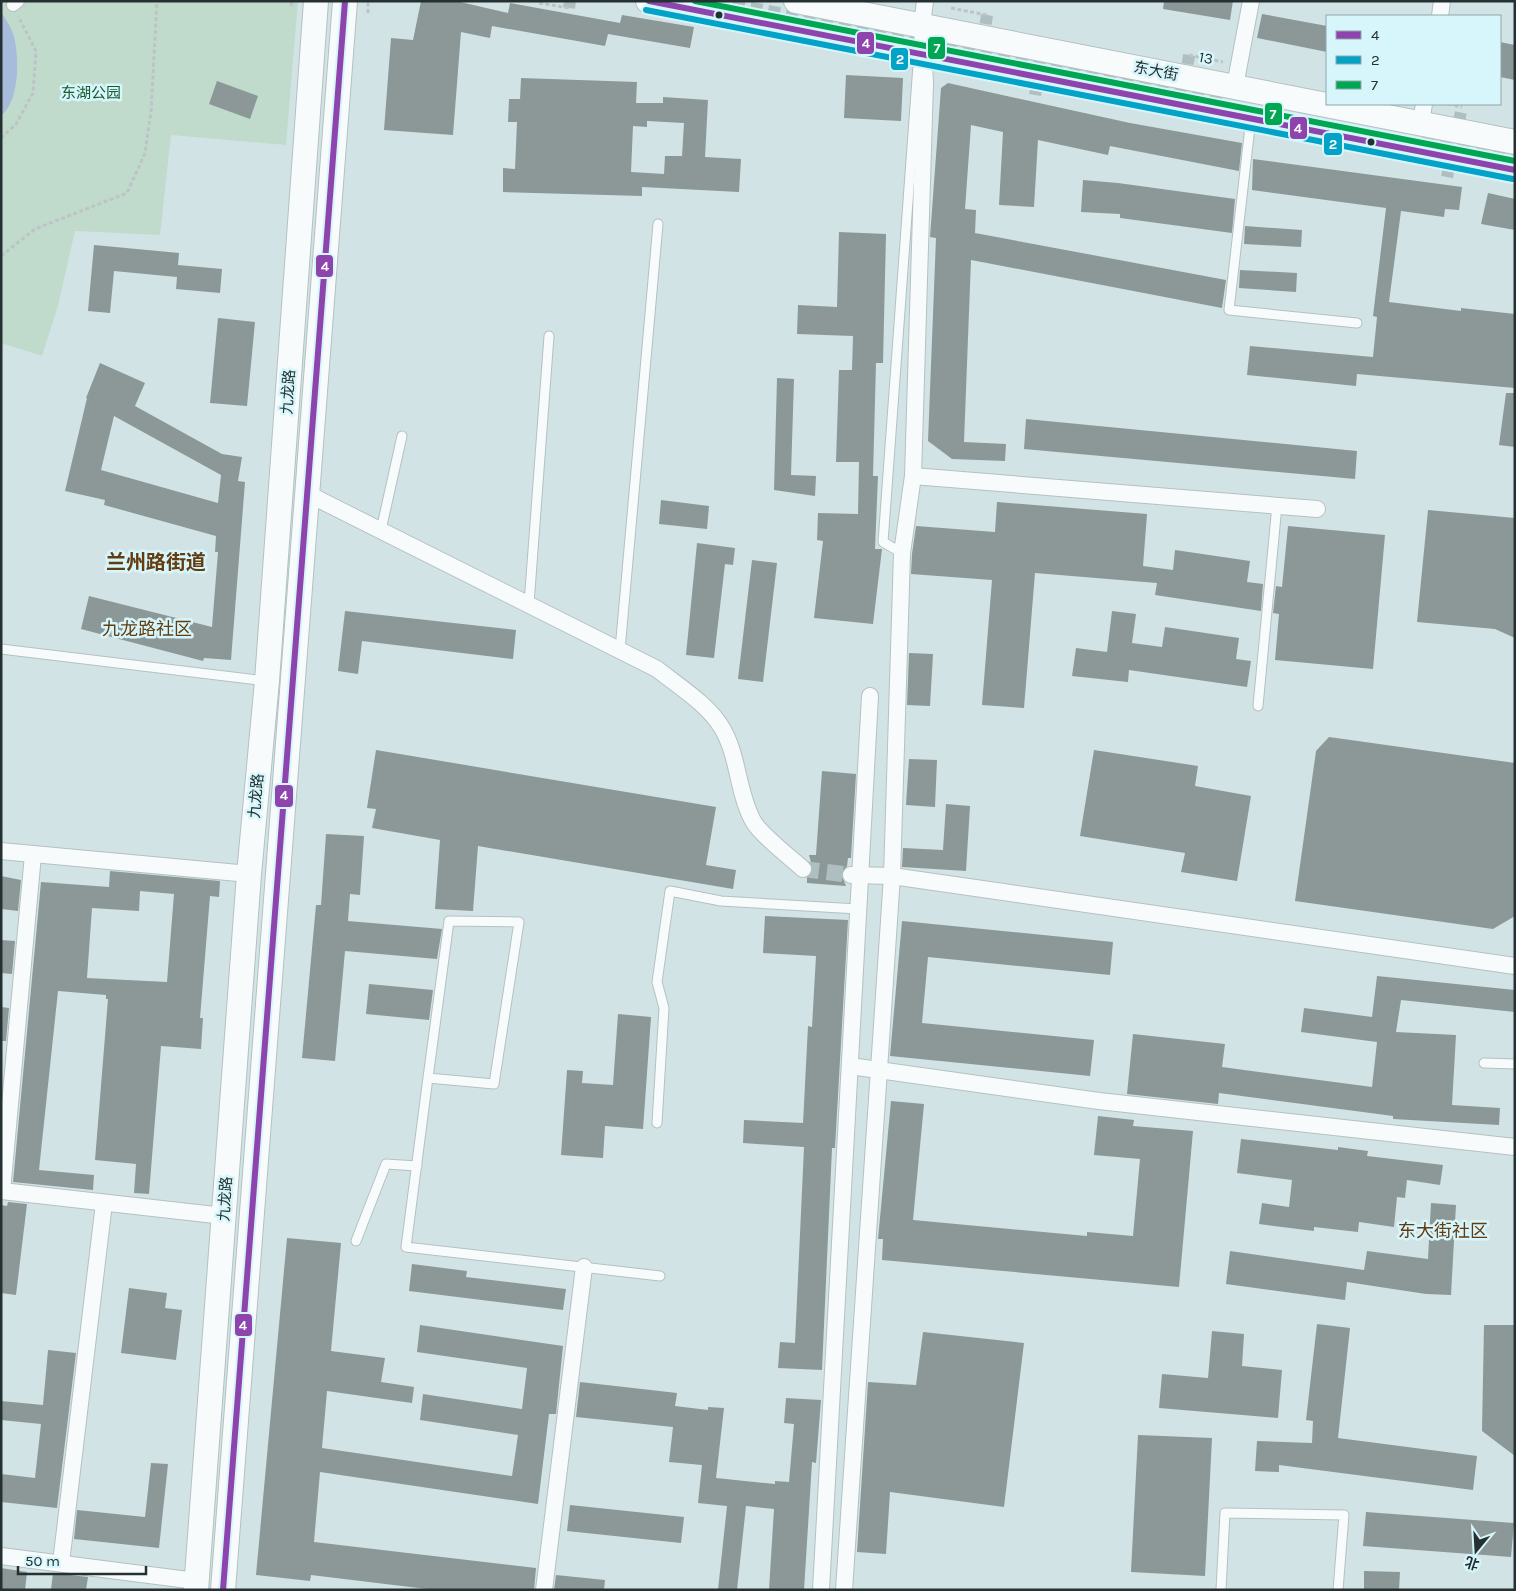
<svg xmlns="http://www.w3.org/2000/svg" width="1516" height="1591" viewBox="0 0 1516 1591" font-family="Karla,'Noto Sans SC',sans-serif">
  <style>
    .green { fill: #c0dbcc }
    .water { fill: #a7bbdb }
    .building { fill: #8b9897; fill-rule: evenodd }
    .lines { fill: none; stroke-linecap: round; stroke-linejoin: round }
    .pedestrian-tunnel { stroke: #afbfc1; stroke-width: 12; stroke-dasharray: 12 6; stroke-linecap: butt }
    .minor-tunnel { stroke: #afbfc1; stroke-width: 16; stroke-dasharray: 16 8; stroke-linecap: butt }
    .service-casing { stroke: #b4c1c2; stroke-width: 11 }
    .pedestrian-casing { stroke: #b4c1c2; stroke-width: 14 }
    .minor-casing { stroke: #b4c1c2; stroke-width: 18 }
    .secondary-casing { stroke: #b4c1c2; stroke-width: 26 }
    .path { stroke: #bec4c5; stroke-width: 3; stroke-dasharray: 4 2.5; stroke-linecap: butt }
    .service { stroke: #f8fbfb; stroke-width: 9 }
    .pedestrian { stroke: #f8fbfb; stroke-width: 12 }
    .minor { stroke: #f8fbfb; stroke-width: 16 }
    .secondary { stroke: #f8fbfb; stroke-width: 24 }
    .bus-1-casing { stroke: #d7f6fb; stroke-width: 10 }
    .bus-2-casing { stroke: #d7f6fb; stroke-width: 10 }
    .bus-3-casing { stroke: #d7f6fb; stroke-width: 10 }
    .bus-1 { stroke: #8e44ad; stroke-width: 6 }
    .bus-2 { stroke: #02a3c6; stroke-width: 6 }
    .bus-3 { stroke: #00a651; stroke-width: 6 }
    .bus-dot { fill: #243032; stroke: #d7f6fb; stroke-width: 2 }
    .labels { text-anchor: middle; stroke-width: 5; stroke-linejoin: round; paint-order: stroke }
    .street-label { font-size: 15px; fill: #243032; stroke: #d7f6fb }
    .park-label { font-size: 15px; fill: #185a2c; stroke: #d7f6fb }
    .quarter-label { font-size: 18px; fill: #643c10; stroke: #d7f6fb }
    .district-label { font-size: 20px; font-weight: bold; fill: #643c10; stroke: #d7f6fb }
    .line-badge { stroke: #d7f6fb; stroke-width: 2 }
    .badge-label { font-size: 14px; text-anchor: middle; font-weight: bold; fill: #fff }
  </style>
  <rect width="100%" height="100%" fill="#d2e3e5"/>
  <polygon class="green" points="1,1 298,1 286,145 171,135 160,235 75,231 58,306 42,356 1,343"/>
  <path class="water" d="M 1,12 C 7,21 13,30 15,41 C 19,64 19,100 1,116 Z"/>
  <g class="building">
    <polygon points="421,1 456,1 508,13 510,3 620,23 622,15 694,27 690,48 608,34 605,46 492,26 490,38 461,32 453,135 384,130 391,38 413,40"/>
    <polygon points="1164,1 1233,1 1230,20 1163,9"/>
    <polygon points="1262,14 1327,26 1327,52 1257,38"/>
    <polygon points="1500,42 1515,45 1515,80 1500,77"/>
    <polygon points="846,75 903,78 901,121 844,118"/>
    <path d="M 521,78 L 637,82 L 636,103 L 663,103 L 663,97 L 708,100 L 705,157 L 741,159 L 739,192 L 642,187 L 642,196 L 503,192 L 503,168 L 515,169 L 517,122 L 508,122 L 509,99 L 520,99 ZM 647,121 L 684,123 L 682,156 L 665,156 L 664,174 L 631,172 L 633,126 L 647,127 Z"/>
    <polygon points="217,81 258,96 250,119 209,104"/>
    <polygon points="948,83 1130,123 1242,143 1239,171 1110,146 1108,155 1038,140 1034,207 999,205 1003,132 971,125 965,209 976,210 975,233 1226,280 1222,308 971,260 964,442 1006,444 1005,461 952,459 928,441 936,238 930,237 941,88"/>
    <polygon points="1253,159 1462,187 1459,210 1445,209 1444,217 1401,211 1389,302 1461,311 1461,308 1515,314 1515,388 1357,374 1356,386 1247,375 1250,346 1373,357 1377,317 1373,316 1386,208 1252,190"/>
    <polygon points="1083,180 1118,183 1235,199 1232,233 1120,218 1120,214 1081,212"/>
    <polygon points="1488,193 1515,199 1515,230 1481,224"/>
    <polygon points="1245,226 1302,230 1301,247 1244,244"/>
    <polygon points="839,232 886,234 883,363 876,363 873,476 878,476 875,549 882,549 873,624 814,618 823,541 817,540 818,513 858,514 859,462 836,462 839,370 852,370 853,336 797,334 798,305 837,307"/>
    <polygon points="94,245 179,253 178,265 222,269 220,293 176,289 177,277 114,271 110,313 88,311"/>
    <polygon points="1240,270 1297,273 1296,292 1239,288"/>
    <polygon points="218,318 255,322 247,406 210,403"/>
    <path d="M 100,363 L 145,383 L 135,406 L 222,454 L 242,457 L 238,481 L 245,482 L 231,660 L 204,658 L 203,661 L 81,629 L 89,596 L 212,627 L 218,552 L 215,552 L 216,536 L 104,505 L 105,500 L 65,491 L 87,398 L 86,398 ZM 114,416 L 221,475 L 218,503 L 101,470 Z"/>
    <polygon points="777,378 794,379 791,475 816,476 815,496 774,490"/>
    <polygon points="1506,393 1515,393 1515,447 1499,445"/>
    <polygon points="1026,419 1357,451 1355,479 1024,449"/>
    <polygon points="661,500 709,506 707,529 659,524"/>
    <polygon points="997,502 1147,514 1143,566 1173,570 1175,550 1250,561 1247,582 1263,584 1261,611 1155,595 1157,583 1035,573 1024,708 982,705 992,580 911,574 912,554 916,526 995,532"/>
    <polygon points="1428,510 1515,518 1515,638 1495,629 1417,622"/>
    <polygon points="1288,526 1385,535 1373,669 1275,660 1279,614 1273,613 1276,586 1282,587"/>
    <polygon points="697,543 735,548 733,565 725,564 714,658 686,655"/>
    <polygon points="752,560 777,563 763,682 738,679"/>
    <polygon points="345,611 516,630 513,659 362,641 358,674 338,671"/>
    <polygon points="1112,611 1136,614 1132,643 1162,647 1165,627 1239,638 1236,659 1251,661 1247,687 1129,670 1128,682 1072,676 1076,648 1107,652"/>
    <polygon points="909,653 933,654 930,706 907,705"/>
    <polygon points="1329,737 1515,763 1515,916 1493,929 1295,901 1316,751"/>
    <polygon points="376,750 716,807 706,865 736,870 733,889 478,846 473,911 435,909 440,840 372,828 376,809 367,808"/>
    <polygon points="1094,750 1198,766 1195,786 1251,796 1237,881 1181,872 1185,853 1080,836"/>
    <polygon points="909,759 937,760 935,807 906,805"/>
    <polygon points="822,771 856,774 851,858 848,858 847,866 841,874 846,886 807,883 807,878 813,870 809,855 816,855"/>
    <polygon points="946,804 970,806 966,871 902,867 903,848 943,850"/>
    <polygon points="326,834 364,836 360,895 350,894 348,921 442,929 437,959 345,951 335,1061 302,1058 316,905 321,905"/>
    <path d="M 110,871 L 220,881 L 219,897 L 210,896 L 200,1018 L 203,1018 L 201,1049 L 161,1046 L 149,1194 L 134,1193 L 136,1164 L 95,1160 L 108,999 L 106,999 L 106,995 L 58,991 L 39,1170 L 94,1175 L 93,1190 L 13,1182 L 41,882 L 109,887 ZM 140,891 L 174,894 L 167,982 L 87,978 L 92,908 L 139,911 Z"/>
    <polygon points="1,876 21,880 18,911 1,909"/>
    <polygon points="765,916 848,920 835,1148 832,1148 822,1370 778,1368 780,1342 795,1343 804,1147 743,1143 744,1120 803,1123 808,1026 812,1027 816,956 763,953"/>
    <polygon points="902,921 1113,942 1110,975 928,957 922,1023 1094,1040 1090,1076 890,1056"/>
    <polygon points="1,940 15,941 12,974 1,973"/>
    <polygon points="1377,976 1515,990 1515,1012 1401,1000 1396,1032 1456,1035 1452,1105 1500,1108 1499,1125 1393,1119 1393,1116 1219,1093 1218,1104 1127,1094 1133,1034 1225,1044 1222,1067 1372,1087 1377,1042 1301,1032 1304,1008 1372,1017"/>
    <polygon points="369,984 433,990 429,1020 366,1014"/>
    <polygon points="1,1007 9,1008 6,1041 1,1041"/>
    <polygon points="618,1014 651,1017 643,1129 605,1126 603,1158 561,1155 567,1070 583,1071 582,1083 613,1085"/>
    <polygon points="891,1101 924,1104 913,1220 1087,1236 1087,1232 1133,1236 1140,1159 1094,1155 1098,1116 1134,1120 1133,1126 1193,1131 1179,1287 882,1260 883,1239 878,1239"/>
    <polygon points="1241,1139 1338,1150 1338,1147 1368,1151 1367,1156 1443,1165 1440,1185 1407,1180 1405,1198 1397,1197 1394,1227 1359,1222 1358,1232 1314,1227 1314,1231 1259,1224 1262,1203 1289,1207 1292,1180 1237,1173"/>
    <polygon points="8,1202 27,1204 16,1295 1,1293 1,1205 7,1206"/>
    <polygon points="1431,1203 1456,1205 1451,1295 1426,1294 1347,1282 1345,1300 1226,1284 1230,1251 1364,1270 1367,1251 1428,1259"/>
    <polygon points="287,1238 341,1243 331,1351 385,1358 381,1382 414,1387 412,1403 327,1391 322,1448 512,1476 518,1435 420,1420 423,1394 522,1409 527,1368 417,1352 420,1325 563,1346 556,1414 549,1414 538,1504 320,1472 314,1542 536,1568 534,1590 435,1590 311,1575 310,1581 256,1575"/>
    <polygon points="412,1264 467,1271 466,1277 566,1289 563,1310 409,1291"/>
    <polygon points="129,1288 167,1293 165,1308 182,1310 176,1360 121,1353"/>
    <polygon points="1317,1324 1350,1328 1338,1438 1477,1456 1473,1490 1279,1465 1279,1472 1255,1471 1257,1441 1312,1443 1313,1421 1306,1420"/>
    <polygon points="1484,1325 1515,1325 1515,1456 1482,1431"/>
    <polygon points="1212,1331 1244,1334 1242,1366 1282,1370 1278,1418 1159,1408 1162,1374 1208,1378"/>
    <polygon points="923,1332 1024,1343 1004,1507 890,1492 886,1554 857,1552 868,1382 916,1385"/>
    <polygon points="48,1350 76,1353 57,1508 1,1502 1,1474 35,1478 41,1424 1,1420 1,1401 43,1405"/>
    <polygon points="580,1382 677,1393 675,1406 708,1410 708,1407 724,1408 716,1478 775,1484 775,1481 789,1482 794,1424 784,1423 786,1398 821,1400 816,1463 812,1462 804,1590 769,1590 774,1509 746,1506 737,1590 718,1590 727,1506 698,1503 702,1465 669,1462 673,1427 576,1417"/>
    <polygon points="1138,1435 1212,1438 1205,1576 1131,1572"/>
    <polygon points="151,1463 168,1464 159,1548 74,1539 77,1510 145,1517"/>
    <polygon points="570,1505 684,1517 681,1543 567,1531"/>
    <polygon points="1366,1512 1514,1523 1511,1557 1363,1546"/>
    <polygon points="1,1568 27,1572 25,1590 1,1590"/>
    <polygon points="1364,1571 1400,1572 1399,1590 1364,1590"/>
    <polygon points="53,1573 88,1577 86,1590 51,1590"/>
    <polygon points="556,1575 605,1580 604,1590 554,1590"/>
  </g>
  <g class="lines">
    <g class="pedestrian-tunnel">
      <polyline points="715,1 1224,97"/>
      <polyline points="569,8 570,1"/>
      <polyline points="983,42 987,15"/>
      <polyline points="1185,82 1189,55"/>
      <polyline points="1035,95 1039,73"/>
      <polyline points="1423,136 1515,155"/>
      <polyline points="1447,177 1462,107"/>
    </g>
    <polyline class="minor-tunnel" points="803,869 851,875"/>
    <g class="service-casing">
      <g id="service">
        <polyline points="1251,118 1229,310 1357,323"/>
        <polyline points="381,530 402,436"/>
        <polyline points="902,553 883,542 918,65"/>
        <polyline points="529,604 549,336"/>
        <polyline points="1,649 267,681"/>
        <polyline points="620,650 658,224"/>
        <polyline points="1258,706 1277,505"/>
        <polyline points="1484,1063 1515,1064"/>
        <path d="M 428,1078 L 494,1084 L 519,922 L 449,921 C 434,1030 420,1138 406,1247 L 660,1276"/>
        <polyline points="657,1123 664,1008 657,982 670,891 721,901 858,909"/>
        <polyline points="356,1241 386,1164 417,1166"/>
        <polyline points="1221,1590 1225,1513 1344,1515 1338,1590"/>
      </g>
    </g>
    <g class="pedestrian-casing">
      <polyline id="pedestrian" points="13,5 18,1"/>
    </g>
    <g class="minor-casing">
      <g id="minor">
        <polyline points="1440,16 1442,1"/>
        <polyline points="1235,86 1251,1"/>
        <polyline points="1421,122 1424,104"/>
        <polyline points="913,476 1317,509"/>
        <path d="M 306,493 L 657,669 C 678,686 708,704 722,728 C 739,757 737,791 753,821 C 760,834 791,858 803,869"/>
        <polyline points="1,851 249,874"/>
        <polyline points="33,855 2,1191 224,1216"/>
        <polyline points="851,875 892,876 1515,966"/>
        <polyline points="850,1066 1099,1101 1515,1147"/>
        <polyline points="1,1556 196,1581"/>
        <polyline points="61,1563 104,1203"/>
        <polyline points="544,1590 584,1267"/>
        <polyline points="821,1590 870,696"/>
        <polyline points="844,1590 892,876 902,553 913,476 925,83 922,25 925,1"/>
      </g>
    </g>
    <g class="secondary-casing">
      <g id="secondary">
        <polyline points="648,1 1515,170"/>
        <polyline points="796,1 1515,142"/>
        <polyline points="196,1590 249,874 267,681 316,1"/>
        <polyline points="223,1590 345,1"/>
      </g>
    </g>
    <g class="path">
      <polyline points="539,3 569,8"/>
      <polyline points="291,6 292,1"/>
      <polyline points="951,8 987,15"/>
      <polyline points="368,13 368,1"/>
      <polyline points="1189,55 1223,62"/>
      <polyline points="1448,104 1462,107"/>
      <polyline points="1,138 16,124 33,93 36,51 18,16"/>
      <polyline points="1,256 35,229 127,193 145,153 151,112 157,1"/>
    </g>
    <use href="#service" class="service"/>
    <use href="#pedestrian" class="pedestrian"/>
    <use href="#minor" class="minor"/>
    <use href="#secondary" class="secondary"/>
    <g class="bus-1-casing">
      <g id="bus-1">
        <polyline points="649,1 1515,170"/>
        <polyline points="223,1590 345,1"/>
      </g>
    </g>
    <g class="bus-2-casing">
      <polyline id="bus-2" points="646,10 1513,179"/>
    </g>
    <g class="bus-3-casing">
      <polyline id="bus-3" points="695,1 1515,161"/>
    </g>
    <use href="#bus-1" class="bus-1"/>
    <use href="#bus-2" class="bus-2"/>
    <use href="#bus-3" class="bus-3"/>
  </g>
  <g class="bus-dot">
    <circle cx="719" cy="15" r="4.5"/>
    <circle cx="1371" cy="142" r="4.5"/>
  </g>
  <g class="labels">
    <g class="street-label">
      <text transform="translate(1206 58) rotate(11)" y="5">13</text>
      <text transform="translate(1156 71) rotate(11)" y="5">东大街</text>
      <text transform="translate(288 392) rotate(-86)" y="5">九龙路</text>
      <text transform="translate(256 796) rotate(-85)" y="5">九龙路</text>
      <text transform="translate(225 1199) rotate(-86)" y="5">九龙路</text>
    </g>
    <g class="park-label">
      <text x="91" y="98">东湖公园</text>
    </g>
    <g class="quarter-label">
      <text x="147" y="635">九龙路社区</text>
      <text x="1443" y="1237">东大街社区</text>
    </g>
    <g class="district-label">
      <text x="156" y="569">兰州路街道</text>
    </g>
  </g>
  <g class="line-badge">
    <rect x="856" y="31" width="19" height="24" rx="5" fill="#8e44ad"/>
    <rect x="927" y="36" width="19" height="24" rx="5" fill="#00a651"/>
    <rect x="890" y="47" width="19" height="24" rx="5" fill="#02a3c6"/>
    <rect x="1264" y="102" width="19" height="24" rx="5" fill="#00a651"/>
    <rect x="1289" y="116" width="19" height="24" rx="5" fill="#8e44ad"/>
    <rect x="1323" y="132" width="20" height="24" rx="5" fill="#02a3c6"/>
    <rect x="315" y="254" width="19" height="24" rx="5" fill="#8e44ad"/>
    <rect x="274" y="784" width="20" height="24" rx="5" fill="#8e44ad"/>
    <rect x="234" y="1313" width="19" height="24" rx="5" fill="#8e44ad"/>
  </g>
  <g class="badge-label">
    <text x="866" y="48">4</text>
    <text x="937" y="53">7</text>
    <text x="900" y="64">2</text>
    <text x="1273" y="119">7</text>
    <text x="1298" y="133">4</text>
    <text x="1333" y="149">2</text>
    <text x="325" y="271">4</text>
    <text x="284" y="800">4</text>
    <text x="243" y="1330">4</text>
  </g>
  <rect width="1516" height="1591" fill="none" stroke="#243032" stroke-width="5"/>
  <rect x="1326" y="15" width="175" height="90" fill="#d7f6fb" stroke="#8fa7ab"/>
  <rect x="1336" y="31" width="25" height="8" fill="#8e44ad" stroke="#8fa7ab"/>
  <text x="1371" y="40" font-size="15" fill="#243032">4</text>
  <rect x="1336" y="56" width="25" height="8" fill="#02a3c6" stroke="#8fa7ab"/>
  <text x="1371" y="65" font-size="15" fill="#243032">2</text>
  <rect x="1336" y="81" width="25" height="8" fill="#00a651" stroke="#8fa7ab"/>
  <text x="1371" y="90" font-size="15" fill="#243032">7</text>
  <g transform="translate(1476 1551) rotate(198)" stroke="#d7f6fb" stroke-width="4" paint-order="stroke">
  <path d="M0-4L9 19L0 12L-9 19Z" fill="#243032"/>
  <text y="-8" font-size="14" font-weight="bold" text-anchor="middle" fill="#243032">北</text>
  </g>
  <path d="M18 1566v8h128v-8" fill="none" stroke="#243032" stroke-width="2.5"/>
  <text x="25" y="1566" font-size="15" fill="#243032" stroke="#d7f6fb" stroke-width="4" paint-order="stroke">50 m</text>
</svg>
